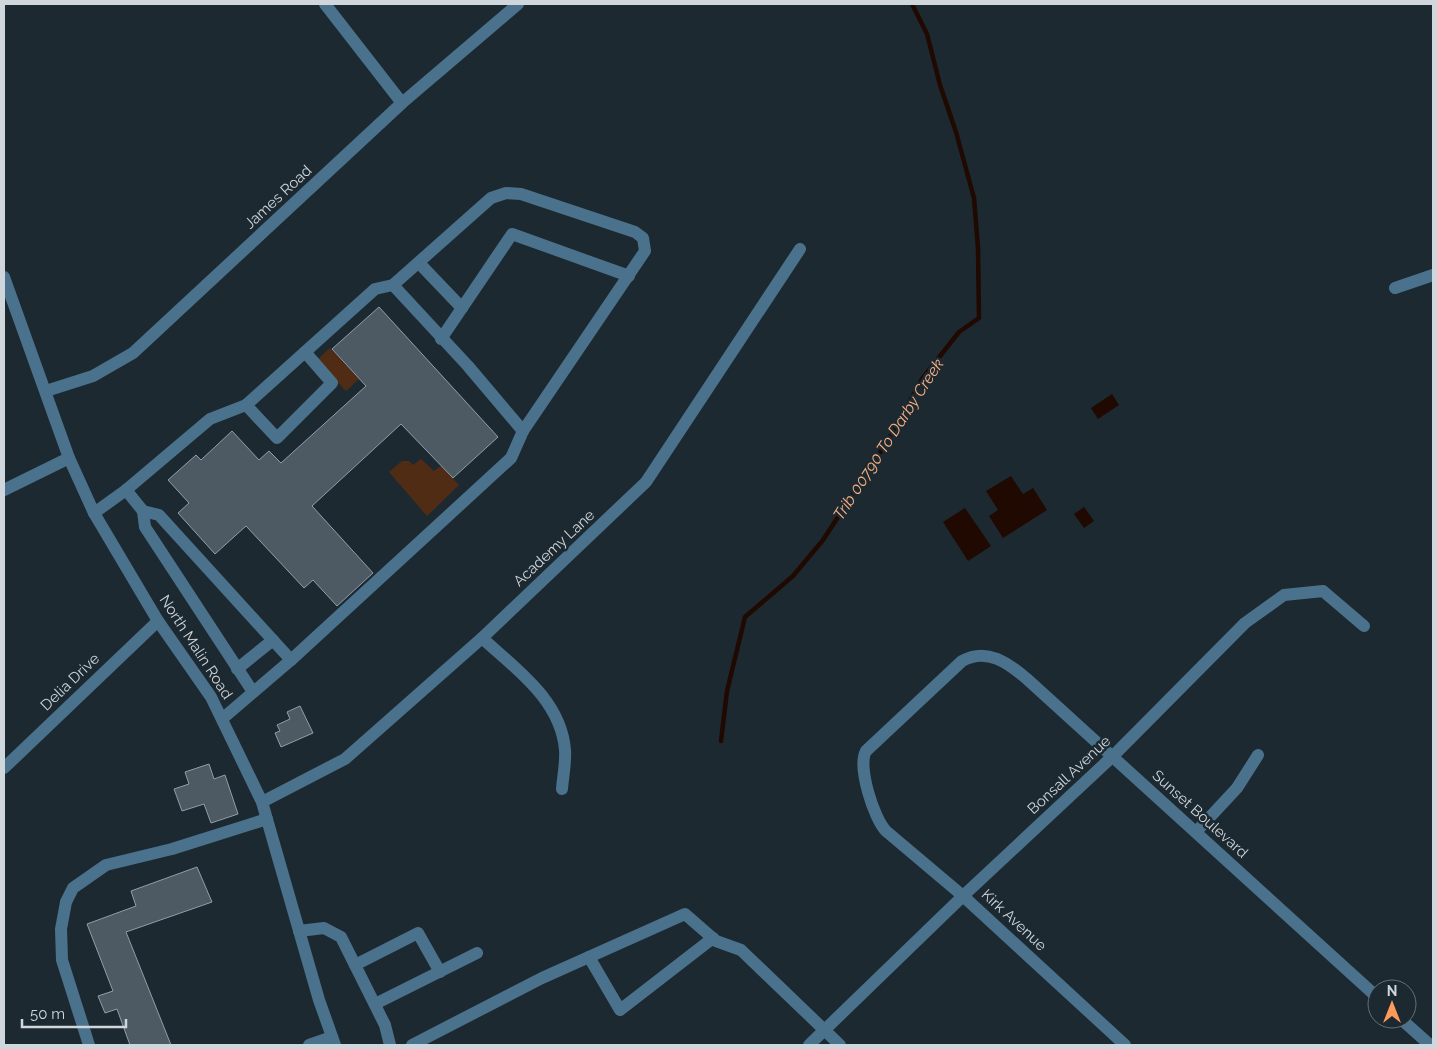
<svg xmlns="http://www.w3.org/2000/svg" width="1437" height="1049" viewBox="0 0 1437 1049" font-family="Raleway,sans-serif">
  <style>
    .green { fill: #512c14 }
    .water { fill: #1f0900 }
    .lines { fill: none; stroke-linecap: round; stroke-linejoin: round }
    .stream { stroke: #1f0900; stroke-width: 4.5 }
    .building { fill: #4d5a63; stroke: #909ea9 }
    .minor { stroke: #4b728d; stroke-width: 12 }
    .labels { text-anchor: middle; stroke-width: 5; stroke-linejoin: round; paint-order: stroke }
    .street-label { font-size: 15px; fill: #cfd6dc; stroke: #1d2931 }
    .water-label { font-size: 16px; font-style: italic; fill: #fbb183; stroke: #1d2931 }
  </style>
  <rect width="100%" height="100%" fill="#1d2931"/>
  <g class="green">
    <polygon points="330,348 359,379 346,391 317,360"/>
    <polygon points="421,459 434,471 441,466 459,485 427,516 389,472 402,461 409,461 413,465"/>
  </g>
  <g class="water">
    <polygon points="1112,394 1119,405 1098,419 1091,408"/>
    <polygon points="1011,476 1023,494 1033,488 1047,510 1003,538 989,516 998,510 986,491"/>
    <polygon points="1084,507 1094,521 1084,528 1074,514"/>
    <polygon points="965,508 991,546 968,561 943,522"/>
  </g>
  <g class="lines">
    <polyline class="stream" points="721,741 727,691 745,617 793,576 823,540 887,442 922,379 959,332 979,318 978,248 974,198 956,132 940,85 927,34 912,4"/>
  </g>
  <g class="building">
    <polygon points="379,307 498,437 453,478 401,424 312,506 373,573 337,606 313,580 304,588 246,526 215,554 178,513 189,503 168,480 196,455 201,460 232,431 259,460 269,451 281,463 366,386 332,349"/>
    <polygon points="300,706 313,733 281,747 275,733 280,731 277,725 290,719 287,712"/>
    <polygon points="209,764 214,779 225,775 238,814 211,823 204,804 182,811 174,789 189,784 185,772"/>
    <polygon points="197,867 212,902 126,932 171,1045 130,1045 117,1009 105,1013 98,996 113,991 87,924 136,906 131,891"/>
  </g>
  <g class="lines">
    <g class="minor">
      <polyline points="325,4 402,103"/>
      <polyline points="419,263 462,308"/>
      <polyline points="4,277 69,458 94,513 158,621 211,697 262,802 319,1000 335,1045"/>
      <polyline points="393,285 468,366 523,431"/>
      <polyline points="1395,288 1433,275"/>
      <polyline points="441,339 512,234 629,276"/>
      <polyline points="46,391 93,376 133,353 402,103 518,4"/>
      <polyline points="246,405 277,438 332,383 305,352"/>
      <polyline points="4,490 69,458"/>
      <polyline points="126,490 143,511 159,515 291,660"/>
      <polyline points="143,511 145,527 253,692"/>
      <polyline points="94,513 126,490 210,419 246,405 375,289 393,285 491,198 506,193 521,194 635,232 643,238 645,251 523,431 511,458 291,660 222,719"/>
      <path d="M 482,638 C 516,669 561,700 565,750 C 566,762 563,776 562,789"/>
      <polyline points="237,669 273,640"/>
      <polyline points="4,768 158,621"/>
      <polyline points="262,802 345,759 482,638 646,482 800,249"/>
      <polyline points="1196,832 1237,788 1258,755"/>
      <polyline points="299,931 324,928 341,937 385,1025 390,1045"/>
      <polyline points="589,957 620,1010 713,938"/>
      <polyline points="355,965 418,933 440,972"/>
      <polyline points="375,1004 477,953"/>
      <polyline points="1401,1019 1430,1045"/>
      <polyline points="89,1045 62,960 61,929 66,902 73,888 106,865 172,849 267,819"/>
      <polyline points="309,1045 332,1037"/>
      <polyline points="412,1045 542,978 685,914 716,941 741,950 840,1045"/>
      <polyline points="809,1045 963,896 1113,756 1245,623 1284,595 1323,591 1364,626"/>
      <path d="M 1125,1045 L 963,896 L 886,831 C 874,819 857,766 866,751 L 962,661 C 987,647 1008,663 1027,679 L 1377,997"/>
    </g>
  </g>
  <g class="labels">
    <g class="street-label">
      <text transform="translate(278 197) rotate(-43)" y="5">James Road</text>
      <text transform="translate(554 548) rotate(-43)" y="5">Academy Lane</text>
      <text transform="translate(196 647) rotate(57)" y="5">North Malin Road</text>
      <text transform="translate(70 682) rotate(-44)" y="5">Delia Drive</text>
      <text transform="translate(1069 775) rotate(-43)" y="5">Bonsall Avenue</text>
      <text transform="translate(1200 814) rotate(42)" y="5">Sunset Boulevard</text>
      <text transform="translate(1014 920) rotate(43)" y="5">Kirk Avenue</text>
    </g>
    <g class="water-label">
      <text transform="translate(888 439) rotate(-57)" y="6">Trib 00790 To Darby Creek</text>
    </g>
  </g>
  <rect width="1437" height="1049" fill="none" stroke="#cfd6dc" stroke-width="10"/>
  <g transform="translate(1392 1004)"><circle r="24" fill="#1d2931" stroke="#646e75"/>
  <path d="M0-4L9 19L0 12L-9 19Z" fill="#fe9b59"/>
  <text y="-8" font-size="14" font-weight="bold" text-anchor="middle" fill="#cfd6dc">N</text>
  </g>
  <path d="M22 1019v8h104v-8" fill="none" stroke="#cfd6dc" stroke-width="2.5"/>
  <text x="30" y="1019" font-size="15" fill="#cfd6dc" stroke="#1d2931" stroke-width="4" paint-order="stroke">50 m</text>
</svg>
